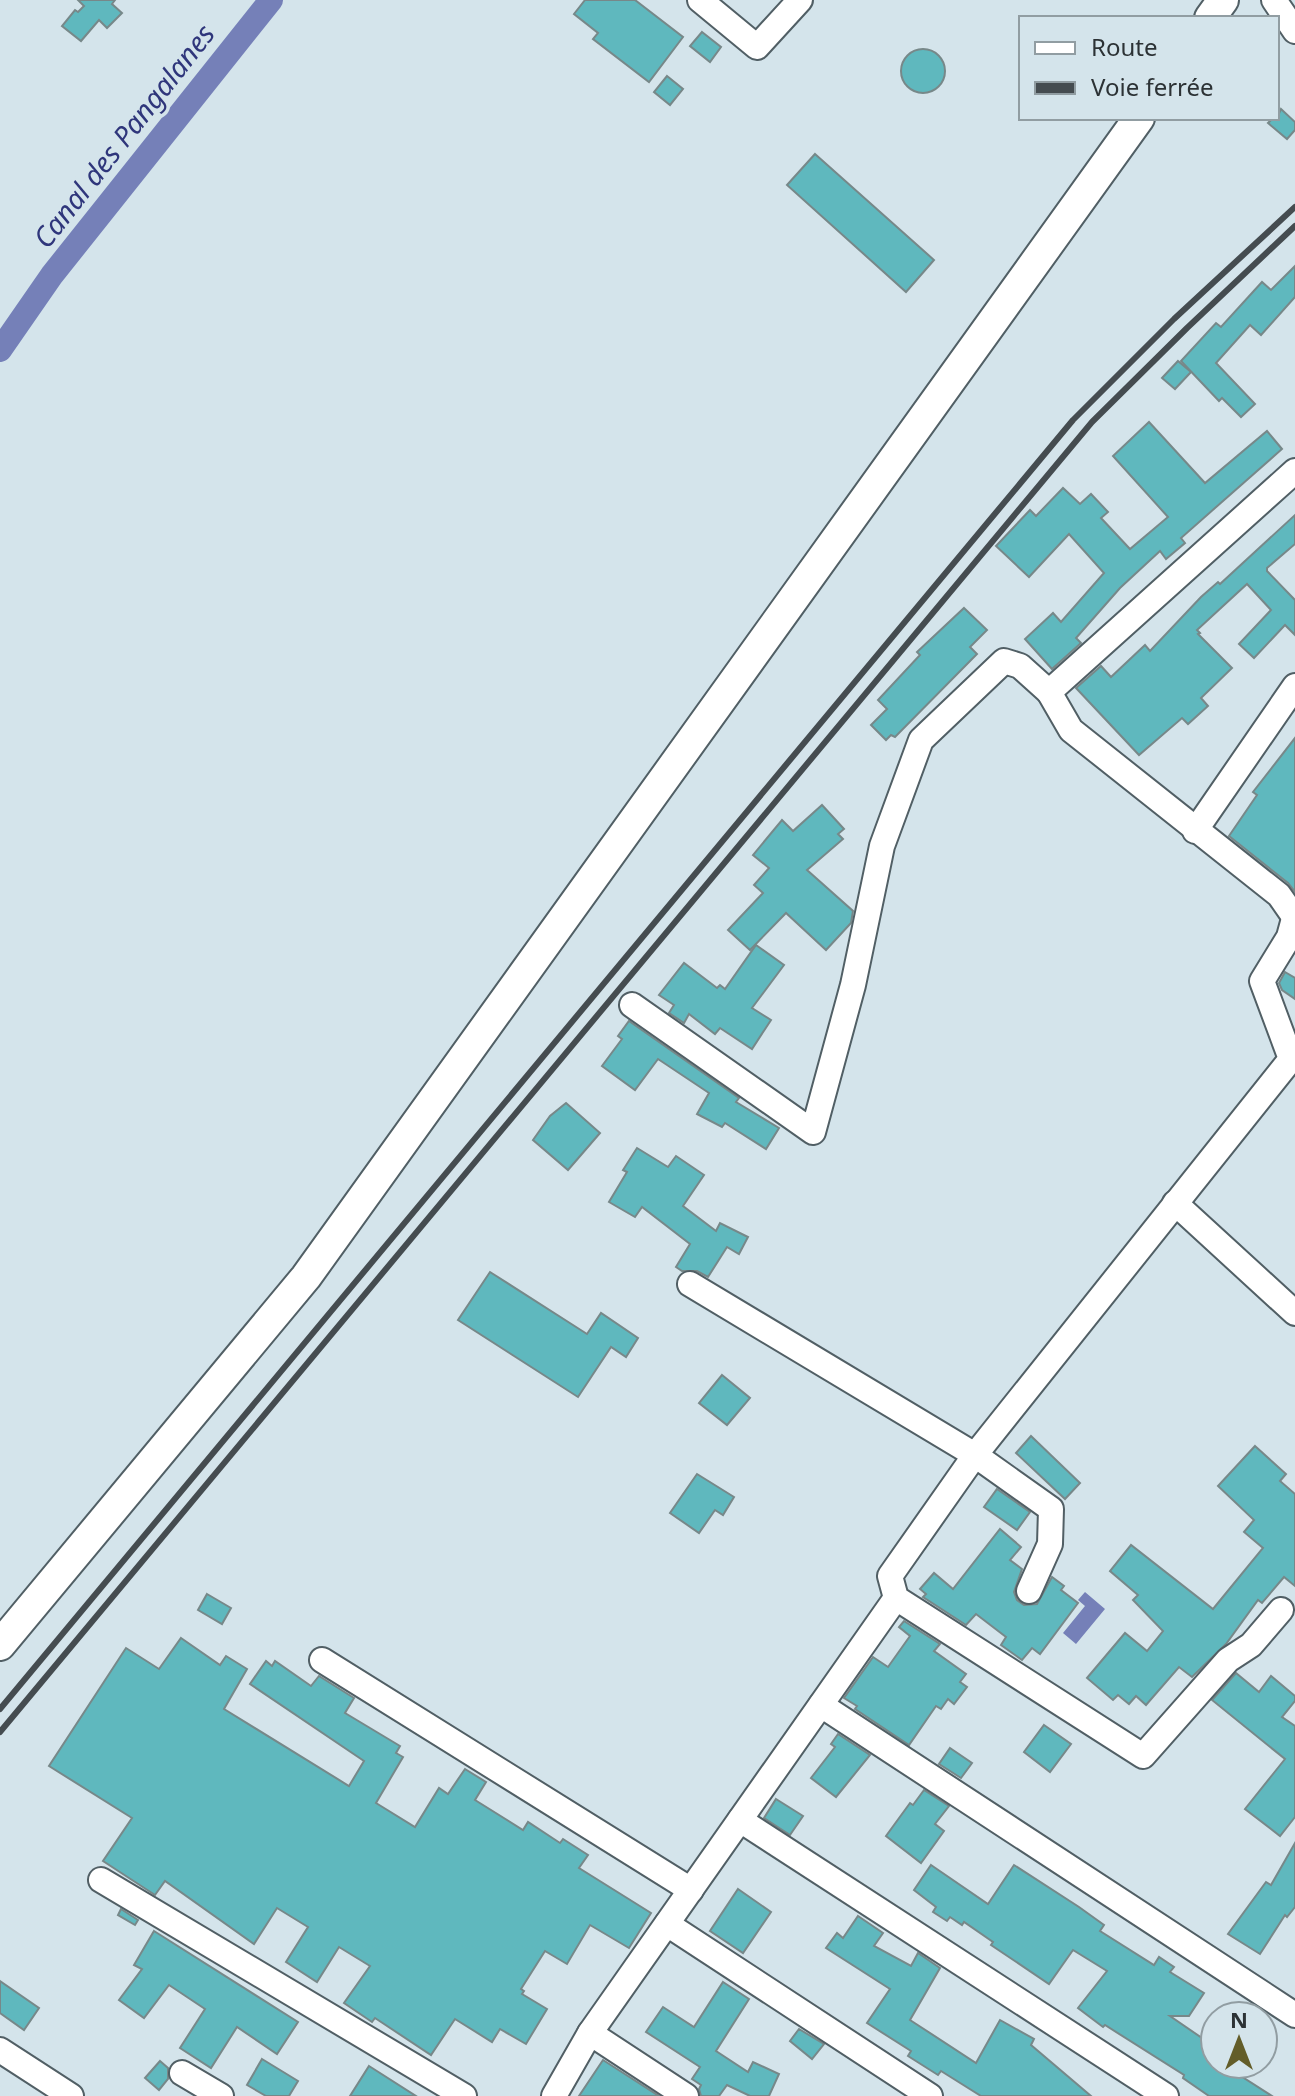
<svg xmlns="http://www.w3.org/2000/svg" width="1295" height="2096" viewBox="0 0 1295 2096" font-family="'Noto Sans',sans-serif">
  <style>
    .water { fill: #7580b8 }
    .lines { fill: none; stroke-linecap: round; stroke-linejoin: round }
    .canal { stroke: #7580b8; stroke-width: 24 }
    .building { fill: #5fb8be; stroke: #778889; stroke-width: 2 }
    .minor-casing { stroke: #515f65; stroke-width: 28 }
    .major-casing { stroke: #515f65; stroke-width: 34 }
    .minor { stroke: #fff; stroke-width: 24 }
    .major { stroke: #fff; stroke-width: 30 }
    .rail { stroke: #454c50; stroke-width: 6 }
    .labels { text-anchor: middle; stroke-width: 7; stroke-linejoin: round; paint-order: stroke }
    .water-label { font-size: 28px; font-style: italic; fill: #2f367b; stroke: #d4e4eb }
  </style>
  <rect width="100%" height="100%" fill="#d4e4eb"/>
  <polygon class="water" points="1085,1592 1105,1609 1076,1644 1063,1633 1085,1606 1078,1600"/>
  <g class="lines">
    <polyline class="canal" points="0,350 52,275 271,0"/>
  </g>
  <g class="building">
    <polygon points="78,0 115,0 112,4 122,13 107,28 99,20 81,41 62,26 75,10 78,12 84,6"/>
    <polygon points="585,0 635,0 683,37 649,82 593,39 598,33 574,14"/>
    <polygon points="702,32 721,47 710,62 690,46"/>
    <circle cx="923" cy="71" r="22"/>
    <polygon points="667,76 683,89 670,105 654,92"/>
    <polygon points="1281,109 1295,122 1295,130 1287,139 1268,123 1273,118 1277,118"/>
    <polygon points="815,154 934,260 906,292 787,185"/>
    <polygon points="1295,266 1295,297 1261,335 1250,325 1216,363 1255,404 1241,417 1222,398 1219,401 1181,361 1216,323 1221,327 1262,282 1271,290"/>
    <polygon points="1178,361 1191,372 1175,389 1162,378"/>
    <polygon points="1149,422 1205,483 1267,431 1282,449 1181,538 1185,543 1166,559 1160,551 1120,588 1076,638 1081,643 1052,669 1025,639 1053,613 1061,622 1104,573 1069,534 1029,577 996,546 1030,510 1036,516 1063,488 1080,504 1091,494 1108,512 1101,518 1130,549 1168,517 1113,456"/>
    <polygon points="1295,515 1295,544 1267,568 1267,571 1295,600 1295,635 1285,625 1254,658 1239,644 1271,610 1247,584 1197,630 1200,633 1198,634 1232,668 1201,698 1208,706 1188,724 1182,718 1139,755 1076,688 1101,666 1111,677 1145,645 1150,651 1201,597 1218,582 1220,584"/>
    <polygon points="964,608 987,630 970,647 977,654 895,737 891,735 886,740 871,725 887,709 878,700 920,655 917,652"/>
    <polygon points="1295,738 1295,892 1288,883 1229,836 1257,795 1253,792"/>
    <polygon points="822,805 844,829 838,834 843,839 807,870 853,911 851,923 826,950 786,913 750,950 728,930 763,893 754,885 769,868 753,855 782,820 793,831"/>
    <polygon points="756,945 784,965 752,1008 771,1020 752,1049 720,1028 715,1034 689,1014 684,1023 669,1013 674,1005 659,995 684,963 717,988 720,985 725,989"/>
    <polygon points="1285,972 1295,978 1295,999 1282,990 1279,983"/>
    <polygon points="629,1021 739,1098 736,1102 779,1128 766,1149 725,1123 722,1127 697,1114 709,1093 658,1059 635,1090 602,1066 622,1039 618,1036"/>
    <polygon points="566,1103 600,1133 568,1170 533,1140 550,1116"/>
    <polygon points="637,1148 668,1167 676,1156 704,1175 683,1206 716,1231 720,1223 748,1237 739,1254 727,1247 708,1277 697,1271 682,1271 676,1267 690,1244 642,1207 635,1217 609,1202 627,1172 623,1170"/>
    <polygon points="490,1272 587,1334 601,1313 638,1338 626,1357 611,1347 578,1397 458,1320"/>
    <polygon points="722,1375 750,1398 727,1425 699,1403"/>
    <polygon points="1031,1436 1080,1483 1065,1499 1016,1453"/>
    <polygon points="1255,1446 1286,1474 1280,1481 1295,1494 1295,1586 1284,1577 1262,1603 1258,1600 1226,1644 1192,1677 1179,1667 1146,1705 1136,1696 1129,1704 1118,1695 1113,1700 1087,1678 1125,1633 1147,1651 1163,1631 1133,1600 1138,1595 1110,1571 1131,1545 1213,1609 1263,1548 1244,1532 1254,1520 1218,1486"/>
    <polygon points="697,1474 734,1497 723,1515 715,1510 699,1533 670,1513"/>
    <polygon points="997,1489 1030,1512 1017,1530 984,1507"/>
    <polygon points="1000,1529 1021,1547 1010,1560 1022,1569 1014,1592 1017,1600 1024,1605 1037,1604 1052,1577 1064,1586 1061,1590 1078,1603 1040,1654 1032,1648 1022,1660 1001,1645 1006,1637 976,1614 966,1625 923,1597 926,1594 920,1589 934,1573 953,1589"/>
    <polygon points="207,1594 231,1608 222,1624 198,1610"/>
    <polygon points="904,1621 940,1644 934,1651 966,1674 960,1682 967,1687 954,1704 948,1699 941,1709 936,1706 909,1745 855,1709 857,1706 844,1698 873,1657 888,1667 910,1636 899,1627"/>
    <polygon points="181,1638 220,1665 226,1656 247,1669 224,1709 349,1786 364,1761 250,1684 266,1661 272,1666 275,1661 311,1686 319,1676 354,1698 345,1713 400,1746 396,1753 403,1757 376,1803 415,1827 439,1788 448,1794 465,1769 486,1782 475,1800 523,1830 528,1822 560,1843 563,1839 588,1855 579,1868 651,1913 629,1948 590,1925 567,1964 545,1951 521,1989 524,1991 522,1994 547,2009 526,2044 500,2029 492,2042 455,2019 431,2055 375,2018 372,2022 344,2003 370,1966 339,1947 317,1982 286,1962 308,1927 277,1908 254,1944 165,1881 155,1895 103,1861 132,1818 49,1766 126,1648 159,1669"/>
    <polygon points="1236,1673 1259,1692 1271,1676 1295,1696 1295,1701 1282,1717 1295,1726 1295,1817 1280,1836 1245,1809 1285,1759 1212,1700"/>
    <polygon points="1044,1725 1071,1744 1050,1772 1024,1752"/>
    <polygon points="838,1734 870,1755 836,1797 811,1778 835,1747 831,1744"/>
    <polygon points="950,1748 972,1763 961,1778 939,1764"/>
    <polygon points="924,1790 949,1806 935,1824 944,1831 921,1863 886,1836 910,1803 913,1805"/>
    <polygon points="776,1799 803,1816 790,1835 764,1818"/>
    <polygon points="1295,1843 1295,1907 1287,1917 1285,1915 1260,1954 1228,1934 1266,1882 1271,1885"/>
    <polygon points="931,1865 988,1904 1014,1865 1079,1907 1104,1925 1100,1931 1154,1965 1159,1957 1174,1967 1170,1972 1204,1993 1189,2016 1170,2016 1215,2047 1215,2064 1222,2064 1272,2096 1209,2096 1183,2078 1184,2075 1105,2025 1103,2027 1078,2008 1107,1971 1073,1950 1049,1984 991,1945 993,1942 964,1922 962,1925 950,1917 947,1921 933,1912 936,1907 914,1890"/>
    <polygon points="738,1889 771,1912 743,1953 710,1931"/>
    <polygon points="121,1909 138,1920 135,1925 118,1915"/>
    <polygon points="858,1916 883,1933 874,1946 911,1966 918,1953 940,1968 910,2020 976,2063 1000,2020 1034,2039 1031,2045 1091,2096 981,2096 941,2071 938,2075 908,2056 911,2051 867,2023 890,1989 826,1948 837,1933 843,1938"/>
    <polygon points="154,1931 298,2022 277,2054 237,2027 211,2068 180,2048 205,2009 169,1985 144,2018 119,2000 142,1969 134,1965"/>
    <polygon points="0,1981 39,2008 24,2030 0,2013"/>
    <polygon points="723,1982 749,1999 716,2051 748,2072 753,2062 779,2074 769,2096 750,2096 727,2085 719,2096 701,2096 699,2089 701,2085 692,2079 700,2067 646,2032 663,2007 694,2027"/>
    <polygon points="799,2029 824,2044 812,2059 790,2041"/>
    <polygon points="262,2059 298,2081 289,2096 266,2096 247,2085"/>
    <polygon points="603,2060 659,2096 579,2096"/>
    <polygon points="160,2061 168,2068 168,2079 159,2090 145,2078"/>
    <polygon points="369,2066 416,2096 350,2096"/>
  </g>
  <g class="lines">
    <g class="minor-casing">
      <g id="minor">
        <polyline points="700,0 757,47 800,0"/>
        <polyline points="1274,0 1295,31"/>
        <polyline points="1295,471 1049,692 1071,730 1279,895 1295,918"/>
        <polyline points="1195,831 1295,686"/>
        <polyline points="632,1005 813,1132 853,985 882,846 921,740 1004,661 1020,666 1049,692"/>
        <polyline points="1175,1203 1295,1313"/>
        <polyline points="690,1284 975,1455 1051,1509 1050,1544 1029,1591"/>
        <polyline points="1281,1610 1251,1645 1228,1660 1143,1756 896,1598 890,1576 975,1455 1291,1059 1262,981 1289,937 1295,915"/>
        <polyline points="322,1660 691,1890"/>
        <polyline points="821,1705 1295,2015"/>
        <polyline points="740,1820 1166,2096"/>
        <polyline points="101,1880 464,2096"/>
        <polyline points="667,1924 930,2096"/>
        <polyline points="590,2033 686,2096"/>
        <polyline points="0,2050 71,2096"/>
        <polyline points="182,2073 221,2096"/>
        <polyline points="554,2096 590,2033 896,1598"/>
      </g>
    </g>
    <g class="major-casing">
      <g id="major">
        <polyline points="1210,18 1223,0"/>
        <polyline points="0,1645 306,1277 1139,118"/>
      </g>
    </g>
    <use href="#minor" class="minor"/>
    <use href="#major" class="major"/>
    <g class="rail">
      <polyline points="0,1709 1073,420 1174,319 1295,207"/>
      <polyline points="0,1732 1092,422 1187,328 1295,226"/>
    </g>
  </g>
  <g class="labels">
    <g class="water-label">
      <text transform="translate(124 136) rotate(-52)" y="10">Canal des Pangalanes</text>
    </g>
  </g>
  <rect x="1019" y="16" width="260" height="104" fill="#d4e4eb" stroke="#919da2" stroke-width="2"/>
  <rect x="1035" y="42" width="40" height="12" fill="#ffffff" stroke="#919da2" stroke-width="2"/>
  <text x="1091" y="56" font-size="24" fill="#2c3235">Route</text>
  <rect x="1035" y="82" width="40" height="12" fill="#454c50" stroke="#919da2" stroke-width="2"/>
  <text x="1091" y="96" font-size="24" fill="#2c3235">Voie ferrée</text>
  <g transform="translate(1239 2040)"><circle r="38" fill="#d4e4eb" stroke="#919da2" stroke-width="2"/>
  <path d="M0-6L14 30L0 20L-14 30Z" fill="#635d29"/>
  <text y="-12" font-size="22" font-weight="bold" text-anchor="middle" fill="#2c3235">N</text>
  </g>
</svg>
